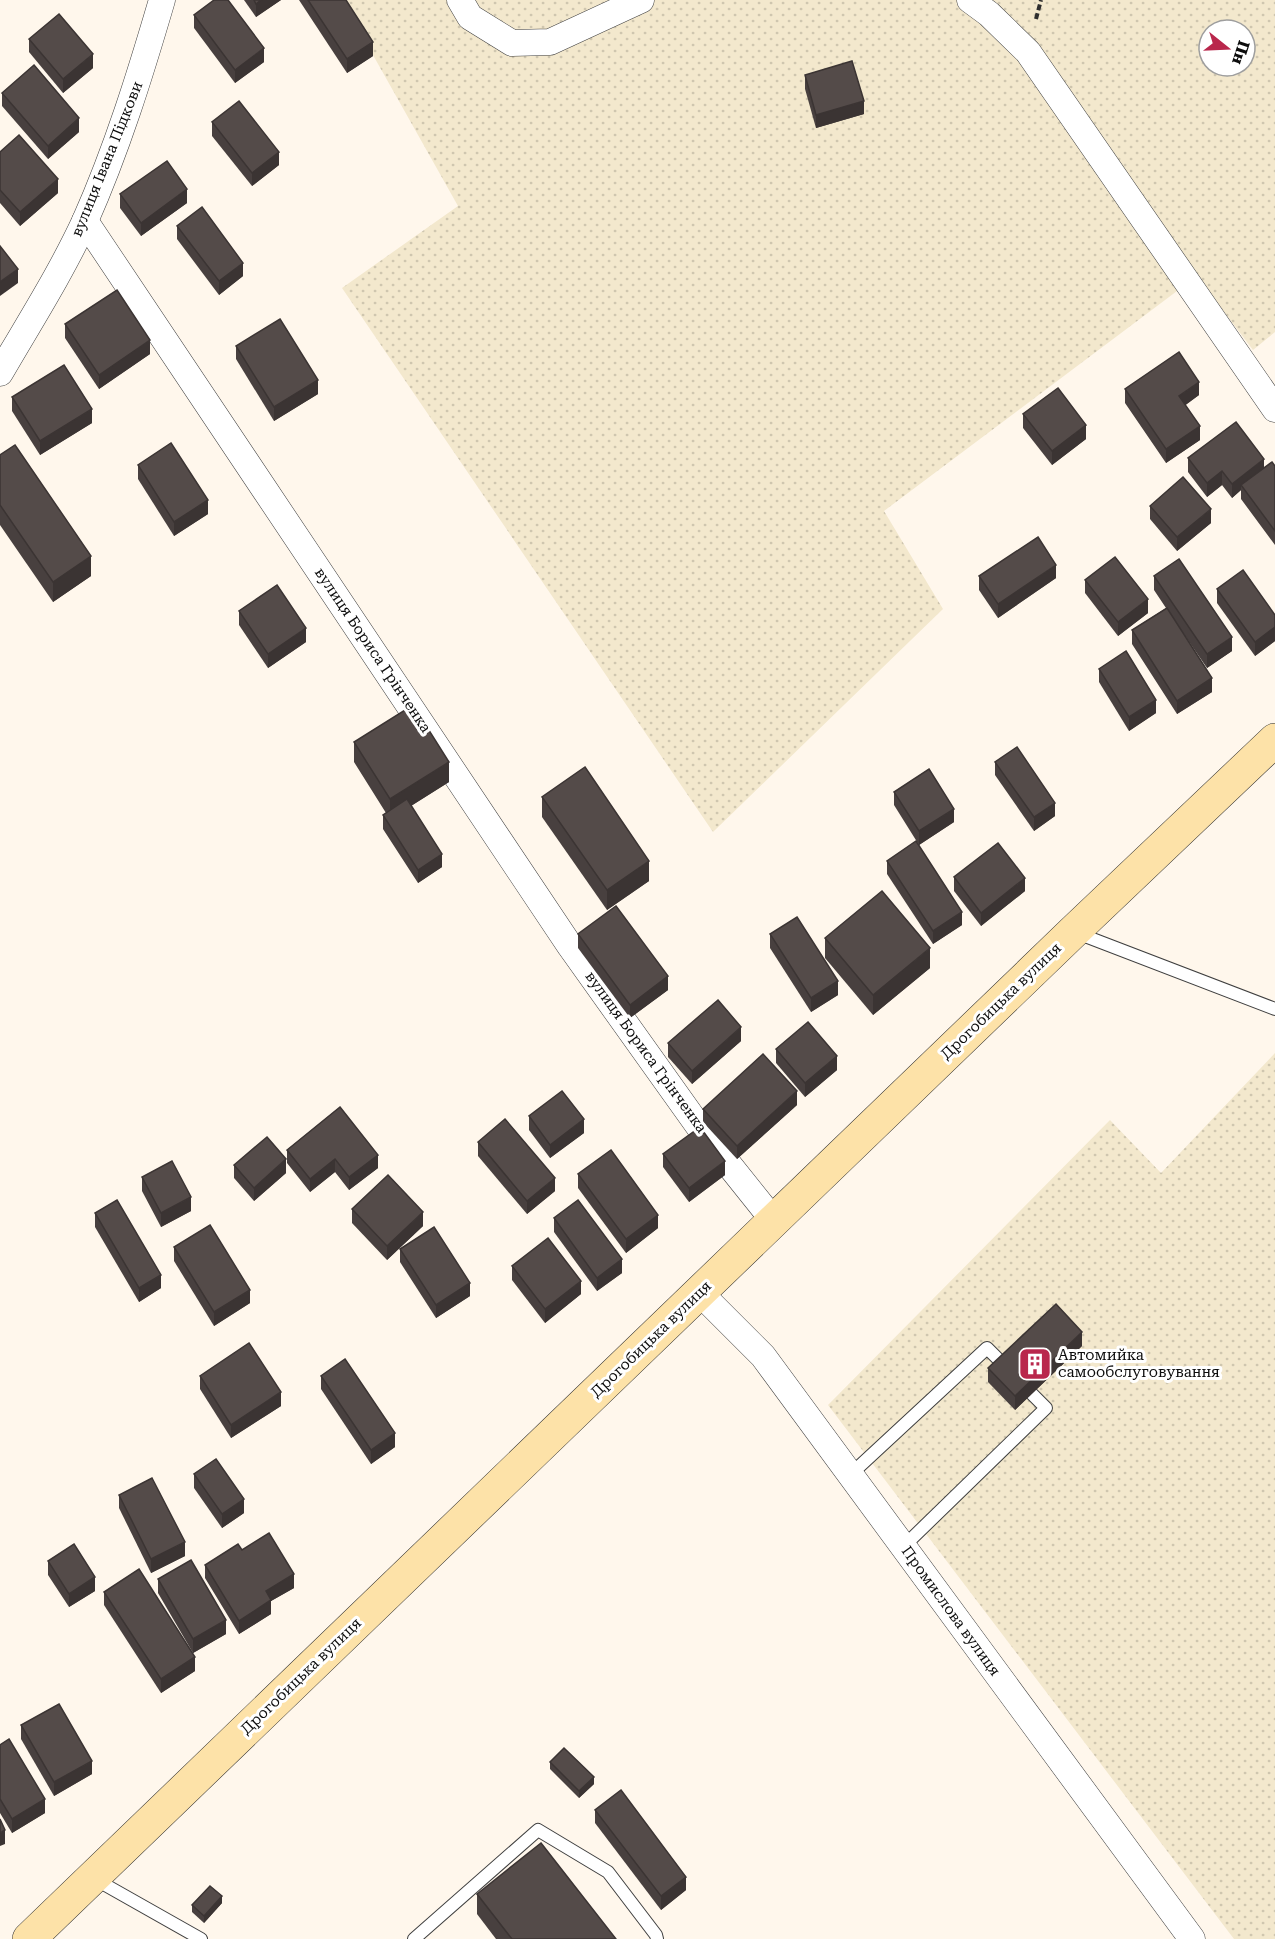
<svg xmlns="http://www.w3.org/2000/svg" width="1275" height="1939" viewBox="0 0 1275 1939" font-family="'Roboto Serif',serif">
  <style>
    .farmland { fill: url(#farmland-dots); fill-rule: evenodd }
    .lines { fill: none; stroke-linecap: round; stroke-linejoin: round }
    .service-casing { stroke: #3f3f3f; stroke-width: 14 }
    .minor-casing { stroke: #3f3f3f; stroke-width: 27 }
    .secondary-casing { stroke: #2e2e2e; stroke-width: 34 }
    .path { stroke: #2e2e2e; stroke-width: 4; stroke-dasharray: 6 3; stroke-linecap: butt }
    .service { stroke: #fff; stroke-width: 12 }
    .minor { stroke: #fff; stroke-width: 26 }
    .secondary { stroke: #fde2a8; stroke-width: 33 }
    .wall { fill: #48403f }
    .shaded-wall { fill: #3b3433 }
    .building { fill: #544b49; stroke: #3b3433; stroke-width: 1.5 }
    .labels { text-anchor: middle; stroke-width: 6; stroke-linejoin: round; paint-order: stroke }
    .street-label { font-size: 15px; fill: #0c0c0c; stroke: #fff }
    .poi-label { font-size: 15px; fill: #0c0c0c; stroke: #fff; text-anchor: start }
  </style>
  <defs>
    <pattern id="farmland-dots" width="8" height="8" patternUnits="userSpaceOnUse" patternTransform="scale(1.5)"><rect width="8" height="8" fill="#f3e8cd"/><path d="M2 2h.1M6 6h.1" fill="none" stroke="#cfc6af" stroke-width="1.8" stroke-linecap="round"/></pattern>
  </defs>
  <rect width="100%" height="100%" fill="#fff7ec"/>
  <g class="farmland">
    <path d="M 342,0 L 1275,0 L 1275,332 L 1253,350 L 1197,276 L 884,511 L 943,609 L 713,832 L 342,288 L 458,206 ZM 1209,30 L 1245,30 L 1245,66 L 1209,66 Z"/>
    <polygon points="1275,1053 1275,1939 1234,1939 828,1405 1110,1120 1161,1173"/>
  </g>
  <g class="lines">
    <g class="service-casing">
      <g id="service">
        <polyline points="1077,933 1275,1009"/>
        <polyline points="850,1475 987,1348 1010,1371"/>
        <polyline points="903,1547 1046,1408 1022,1384"/>
        <polyline points="93,1878 201,1939"/>
        <polyline points="414,1939 538,1830 608,1872 656,1935 657,1939"/>
      </g>
    </g>
    <g class="minor-casing">
      <g id="minor">
        <polyline points="460,0 470,17 512,43 550,42 641,0"/>
        <polyline points="970,0 989,14 1028,52 1275,409"/>
        <polyline points="85,221 570,946 702,1131 774,1221"/>
        <path d="M 0,373 C 29,323 61,273 85,221 C 117,149 140,75 162,0"/>
        <polyline points="700,1293 763,1356 1192,1939"/>
      </g>
    </g>
    <g class="secondary-casing">
      <polyline id="secondary" points="29,1939 1073,932 1275,740"/>
    </g>
    <polyline class="path" points="1036,19 1041,0"/>
    <use href="#service" class="service"/>
    <use href="#minor" class="minor"/>
    <use href="#secondary" class="secondary"/>
  </g>
  <g class="wall">
    <polygon points="244,0 281,0 256,17"/>
    <polygon points="299,0 346,0 373,56 347,73"/>
    <polygon points="194,15 264,62 235,83 194,28"/>
    <polygon points="29,39 93,68 63,93 29,52"/>
    <polygon points="805,75 864,114 816,128 805,89"/>
    <polygon points="2,93 79,132 48,159 2,106"/>
    <polygon points="212,122 279,165 252,186 212,136"/>
    <polygon points="0,152 58,193 20,226 0,203"/>
    <polygon points="120,194 187,203 141,236 120,208"/>
    <polygon points="177,226 243,276 219,295 177,239"/>
    <polygon points="65,324 150,354 99,389 65,338"/>
    <polygon points="236,346 318,394 274,421 236,359"/>
    <polygon points="1125,389 1199,395 1185,405 1200,440 1166,463 1125,403"/>
    <polygon points="12,397 92,423 40,455 12,411"/>
    <polygon points="1023,414 1086,439 1052,465 1023,428"/>
    <polygon points="0,455 91,576 53,602 0,525"/>
    <polygon points="1188,458 1264,468 1275,466 1275,545 1241,499 1241,490 1232,498 1222,485 1207,497 1188,472"/>
    <polygon points="138,465 208,514 174,536 138,479"/>
    <polygon points="1150,506 1211,523 1177,551 1150,519"/>
    <polygon points="979,576 1056,578 998,618 979,590"/>
    <polygon points="1154,576 1232,651 1207,668 1179,627 1212,692 1177,714 1132,644 1132,630 1166,608 1154,590"/>
    <polygon points="1085,580 1148,613 1118,636 1085,593"/>
    <polygon points="1217,589 1275,615 1275,641 1255,656 1217,603"/>
    <polygon points="239,611 306,642 268,668 239,625"/>
    <polygon points="1099,669 1156,713 1129,731 1099,682"/>
    <polygon points="354,742 449,782 411,806 442,867 418,883 383,829 383,815 386,813 354,762"/>
    <polygon points="995,762 1055,816 1034,831 995,775"/>
    <polygon points="894,792 954,822 919,845 894,805"/>
    <polygon points="542,797 649,881 607,910 542,817"/>
    <polygon points="887,861 962,925 933,944 887,874"/>
    <polygon points="954,877 1025,891 981,926 954,891"/>
    <polygon points="578,934 668,990 630,1018 578,948"/>
    <polygon points="770,934 838,995 811,1012 770,948"/>
    <polygon points="825,938 930,968 873,1015 825,958"/>
    <polygon points="741,1041 692,1084 668,1057 668,1043"/>
    <polygon points="776,1049 837,1070 805,1097 776,1063"/>
    <polygon points="797,1105 737,1159 703,1122 703,1109"/>
    <polygon points="340,1107 378,1168 349,1190 335,1172 310,1192 287,1163 287,1150"/>
    <polygon points="529,1116 584,1133 550,1158 529,1130"/>
    <polygon points="478,1142 555,1191 527,1214 478,1156"/>
    <polygon points="663,1154 725,1175 689,1202 663,1167"/>
    <polygon points="234,1165 286,1173 254,1201 234,1178"/>
    <polygon points="578,1174 658,1228 626,1253 578,1188"/>
    <polygon points="142,1177 191,1211 161,1227 142,1191"/>
    <polygon points="352,1209 423,1226 387,1260 352,1223"/>
    <polygon points="95,1213 161,1288 139,1302 95,1227"/>
    <polygon points="554,1218 622,1273 597,1291 554,1232"/>
    <polygon points="174,1247 250,1303 214,1326 174,1261"/>
    <polygon points="400,1249 470,1296 436,1318 400,1262"/>
    <polygon points="512,1266 581,1294 545,1323 512,1280"/>
    <polygon points="1082,1346 1015,1410 988,1382 988,1368"/>
    <polygon points="200,1376 281,1406 231,1438 200,1389"/>
    <polygon points="321,1376 395,1447 371,1464 321,1389"/>
    <polygon points="194,1474 244,1513 222,1528 194,1488"/>
    <polygon points="119,1495 185,1556 151,1573 119,1508"/>
    <polygon points="242,1550 294,1588 271,1601 271,1614 239,1634 205,1578 205,1565"/>
    <polygon points="48,1561 95,1591 69,1607 48,1575"/>
    <polygon points="158,1579 226,1634 193,1653 158,1593"/>
    <polygon points="104,1592 195,1671 161,1693 104,1605"/>
    <polygon points="21,1725 92,1774 54,1796 21,1739"/>
    <polygon points="0,1745 45,1813 12,1833 0,1813"/>
    <polygon points="550,1762 594,1784 579,1798 550,1769"/>
    <polygon points="595,1810 686,1890 661,1910 595,1823"/>
    <polygon points="477,1894 616,1939 496,1939 477,1914"/>
    <polygon points="222,1903 204,1923 192,1912 192,1905"/>
  </g>
  <g class="shaded-wall">
    <polygon points="261,0 281,0 256,17 256,4"/>
    <polygon points="373,42 373,56 347,73 347,59"/>
    <polygon points="264,48 264,62 235,83 235,70"/>
    <polygon points="93,54 93,68 63,93 63,79"/>
    <polygon points="864,101 864,114 816,128 816,115"/>
    <polygon points="79,118 79,132 48,159 48,146"/>
    <polygon points="279,152 279,165 252,186 252,173"/>
    <polygon points="58,179 58,193 20,226 20,212"/>
    <polygon points="187,189 187,203 141,236 141,223"/>
    <polygon points="243,263 243,276 219,295 219,281"/>
    <polygon points="18,269 18,283 0,296 0,282"/>
    <polygon points="150,340 150,354 99,389 99,375"/>
    <polygon points="318,380 318,394 274,421 274,407"/>
    <polygon points="1199,382 1199,395 1179,410 1179,396"/>
    <polygon points="92,409 92,423 40,455 40,441"/>
    <polygon points="1086,425 1086,439 1052,465 1052,451"/>
    <polygon points="1200,426 1200,440 1166,463 1166,449"/>
    <polygon points="1264,459 1264,472 1241,485 1241,490 1232,498 1232,484"/>
    <polygon points="1222,471 1222,485 1207,497 1207,483"/>
    <polygon points="208,500 208,514 174,536 174,522"/>
    <polygon points="1211,509 1211,523 1177,551 1177,537"/>
    <polygon points="91,556 91,576 53,602 53,582"/>
    <polygon points="1056,565 1056,578 998,618 998,604"/>
    <polygon points="1148,599 1148,613 1118,636 1118,622"/>
    <polygon points="1275,627 1275,641 1255,656 1255,642"/>
    <polygon points="306,628 306,642 268,668 268,654"/>
    <polygon points="1232,637 1232,651 1207,668 1207,654"/>
    <polygon points="1212,678 1212,692 1177,714 1177,701"/>
    <polygon points="1156,700 1156,713 1129,731 1129,717"/>
    <polygon points="449,762 449,782 390,819 390,799"/>
    <polygon points="1055,803 1055,816 1034,831 1034,817"/>
    <polygon points="954,809 954,822 919,845 919,831"/>
    <polygon points="442,854 442,867 418,883 418,870"/>
    <polygon points="649,861 649,881 607,910 607,890"/>
    <polygon points="1025,878 1025,891 981,926 981,913"/>
    <polygon points="962,912 962,925 933,944 933,931"/>
    <polygon points="930,948 930,968 873,1015 873,995"/>
    <polygon points="668,976 668,990 630,1018 630,1005"/>
    <polygon points="838,981 838,995 811,1012 811,998"/>
    <polygon points="741,1027 741,1041 692,1084 692,1071"/>
    <polygon points="837,1056 837,1070 805,1097 805,1083"/>
    <polygon points="797,1091 797,1105 737,1159 737,1146"/>
    <polygon points="584,1119 584,1133 550,1158 550,1145"/>
    <polygon points="378,1155 378,1168 349,1190 349,1177"/>
    <polygon points="286,1159 286,1173 254,1201 254,1188"/>
    <polygon points="335,1159 335,1172 310,1192 310,1179"/>
    <polygon points="725,1161 725,1175 689,1202 689,1188"/>
    <polygon points="555,1178 555,1191 527,1214 527,1201"/>
    <polygon points="191,1197 191,1211 161,1227 161,1213"/>
    <polygon points="423,1212 423,1226 387,1260 387,1246"/>
    <polygon points="658,1215 658,1228 626,1253 626,1239"/>
    <polygon points="622,1259 622,1273 597,1291 597,1278"/>
    <polygon points="161,1275 161,1288 139,1302 139,1288"/>
    <polygon points="581,1281 581,1294 545,1323 545,1309"/>
    <polygon points="470,1283 470,1296 436,1318 436,1305"/>
    <polygon points="250,1290 250,1303 214,1326 214,1312"/>
    <polygon points="1082,1332 1082,1346 1015,1410 1015,1396"/>
    <polygon points="281,1392 281,1406 231,1438 231,1425"/>
    <polygon points="395,1433 395,1447 371,1464 371,1450"/>
    <polygon points="244,1499 244,1513 222,1528 222,1514"/>
    <polygon points="185,1542 185,1556 151,1573 151,1559"/>
    <polygon points="294,1574 294,1588 271,1601 271,1614 239,1634 239,1621 266,1591"/>
    <polygon points="95,1577 95,1591 69,1607 69,1594"/>
    <polygon points="226,1620 226,1634 193,1653 193,1639"/>
    <polygon points="195,1657 195,1671 161,1693 161,1679"/>
    <polygon points="92,1761 92,1774 54,1796 54,1782"/>
    <polygon points="594,1777 594,1784 579,1798 579,1791"/>
    <polygon points="45,1799 45,1813 12,1833 12,1819"/>
    <polygon points="5,1830 5,1844 0,1846 0,1833"/>
    <polygon points="686,1877 686,1890 661,1910 661,1896"/>
    <polygon points="222,1896 222,1903 204,1923 204,1916"/>
  </g>
  <g class="building">
    <polygon points="214,0 228,0 264,48 235,70 194,15"/>
    <polygon points="254,0 261,0 256,4"/>
    <polygon points="308,0 346,0 373,42 347,59"/>
    <polygon points="59,14 93,54 63,79 29,39"/>
    <polygon points="852,61 864,101 816,115 805,75"/>
    <polygon points="34,65 79,118 48,146 2,93"/>
    <polygon points="239,101 279,152 252,173 212,122"/>
    <polygon points="19,135 58,179 20,212 0,190 0,152"/>
    <polygon points="167,161 187,189 141,223 120,194"/>
    <polygon points="202,207 243,263 219,281 177,226"/>
    <polygon points="0,246 18,269 0,282"/>
    <polygon points="117,290 150,340 99,375 65,324"/>
    <polygon points="280,319 318,380 274,407 236,346"/>
    <polygon points="1179,352 1199,382 1179,396 1200,426 1166,449 1125,389"/>
    <polygon points="64,365 92,409 40,441 12,397"/>
    <polygon points="1058,388 1086,425 1052,451 1023,414"/>
    <polygon points="1236,422 1264,459 1232,484 1222,471 1207,483 1188,458"/>
    <polygon points="171,443 208,500 174,522 138,465"/>
    <polygon points="15,445 91,556 53,582 0,505 0,455"/>
    <polygon points="1272,462 1275,466 1275,531 1241,485"/>
    <polygon points="1183,477 1211,509 1177,537 1150,506"/>
    <polygon points="1038,537 1056,565 998,604 979,576"/>
    <polygon points="1115,557 1148,599 1118,622 1085,580"/>
    <polygon points="1179,559 1232,637 1207,654 1154,576"/>
    <polygon points="1243,570 1275,615 1275,627 1255,642 1217,589"/>
    <polygon points="277,585 306,628 268,654 239,611"/>
    <polygon points="1167,608 1212,678 1177,701 1132,630"/>
    <polygon points="1126,651 1156,700 1129,717 1099,669"/>
    <polygon points="413,705 449,762 390,799 354,742"/>
    <polygon points="1017,747 1055,803 1034,817 995,762"/>
    <polygon points="585,767 649,861 607,890 542,797"/>
    <polygon points="929,769 954,809 919,831 894,792"/>
    <polygon points="407,799 442,854 418,870 383,815"/>
    <polygon points="916,841 962,912 933,931 887,861"/>
    <polygon points="998,843 1025,878 981,913 954,877"/>
    <polygon points="882,891 930,948 873,995 825,938"/>
    <polygon points="616,906 668,976 630,1005 578,934"/>
    <polygon points="797,917 838,981 811,998 770,934"/>
    <polygon points="718,1000 741,1027 692,1071 668,1043"/>
    <polygon points="808,1022 837,1056 805,1083 776,1049"/>
    <polygon points="763,1054 797,1091 737,1146 703,1109"/>
    <polygon points="562,1091 584,1119 550,1145 529,1116"/>
    <polygon points="340,1107 378,1155 349,1177 335,1159 310,1179 287,1150"/>
    <polygon points="505,1119 555,1178 527,1201 478,1142"/>
    <polygon points="700,1127 725,1161 689,1188 663,1154"/>
    <polygon points="267,1137 286,1159 254,1188 234,1165"/>
    <polygon points="611,1150 658,1215 626,1239 578,1174"/>
    <polygon points="172,1161 191,1197 161,1213 142,1177"/>
    <polygon points="388,1175 423,1212 387,1246 352,1209"/>
    <polygon points="117,1200 161,1275 139,1288 95,1213"/>
    <polygon points="578,1200 622,1259 597,1278 554,1218"/>
    <polygon points="210,1225 250,1290 214,1312 174,1247"/>
    <polygon points="434,1227 470,1283 436,1305 400,1249"/>
    <polygon points="548,1238 581,1281 545,1309 512,1266"/>
    <polygon points="1056,1304 1082,1332 1015,1396 988,1368"/>
    <polygon points="249,1343 281,1392 231,1425 200,1376"/>
    <polygon points="345,1359 395,1433 371,1450 321,1376"/>
    <polygon points="216,1459 244,1499 222,1514 194,1474"/>
    <polygon points="152,1478 185,1542 151,1559 119,1495"/>
    <polygon points="269,1533 294,1574 266,1591 271,1600 239,1621 205,1565 238,1544 242,1550"/>
    <polygon points="74,1544 95,1577 69,1594 48,1561"/>
    <polygon points="191,1560 226,1620 193,1639 158,1579"/>
    <polygon points="139,1569 195,1657 161,1679 104,1592"/>
    <polygon points="59,1704 92,1761 54,1782 21,1725"/>
    <polygon points="9,1739 45,1799 12,1819 0,1799 0,1745"/>
    <polygon points="564,1748 594,1777 579,1791 550,1762"/>
    <polygon points="621,1790 686,1877 661,1896 595,1810"/>
    <polygon points="0,1819 5,1830 0,1833"/>
    <polygon points="541,1843 616,1939 512,1939 477,1894"/>
    <polygon points="210,1886 222,1896 204,1916 192,1905"/>
  </g>
  <defs>
    <g id="building-square" transform="scale(1.725)"><rect x="-9" y="-9" width="18" height="18" rx="4" fill="#b9274c" stroke="#fff"/><path d="M-4-6H4V6H1V3H-1V6H-4ZM-2.5-4.3h1.7v1.8h-1.7ZM.8-4.3h1.7v1.8H.8ZM-2.5-1h1.7V.8h-1.7ZM.8-1h1.7V.8H.8Z" fill="#fff"/></g>
  </defs>
  <g fill-rule="evenodd">
    <use href="#building-square" x="1035" y="1364"/>
  </g>
  <g class="labels">
    <g class="street-label">
      <text transform="translate(107 159) rotate(-68)" y="5">вулиця Івана Підкови</text>
      <text transform="translate(373 650) rotate(56)" y="5">вулиця Бориса Грінченка</text>
      <text transform="translate(1001 1001) rotate(-44)" y="5">Дрогобицька вулиця</text>
      <text transform="translate(646 1052) rotate(54)" y="5">вулиця Бориса Грінченка</text>
      <text transform="translate(651 1339) rotate(-44)" y="5">Дрогобицька вулиця</text>
      <text transform="translate(951 1611) rotate(54)" y="5">Промислова вулиця</text>
      <text transform="translate(301 1676) rotate(-44)" y="5">Дрогобицька вулиця</text>
    </g>
    <g class="poi-label">
      <text x="1058" y="1360">Автомийка<tspan x="1058" dy="17">самообслуговування</tspan></text>
    </g>
  </g>
  <g transform="translate(1227 48) rotate(108)"><circle r="28" fill="#ffffff" stroke="#9e9e9e" stroke-width="1.5"/>
  <path d="M0-4.5L10 22L0 15L-10 22Z" fill="#b9274c"/>
  <text y="-9" font-size="16" font-weight="bold" text-anchor="middle" fill="#0c0c0c">Пн</text>
  </g>
</svg>
